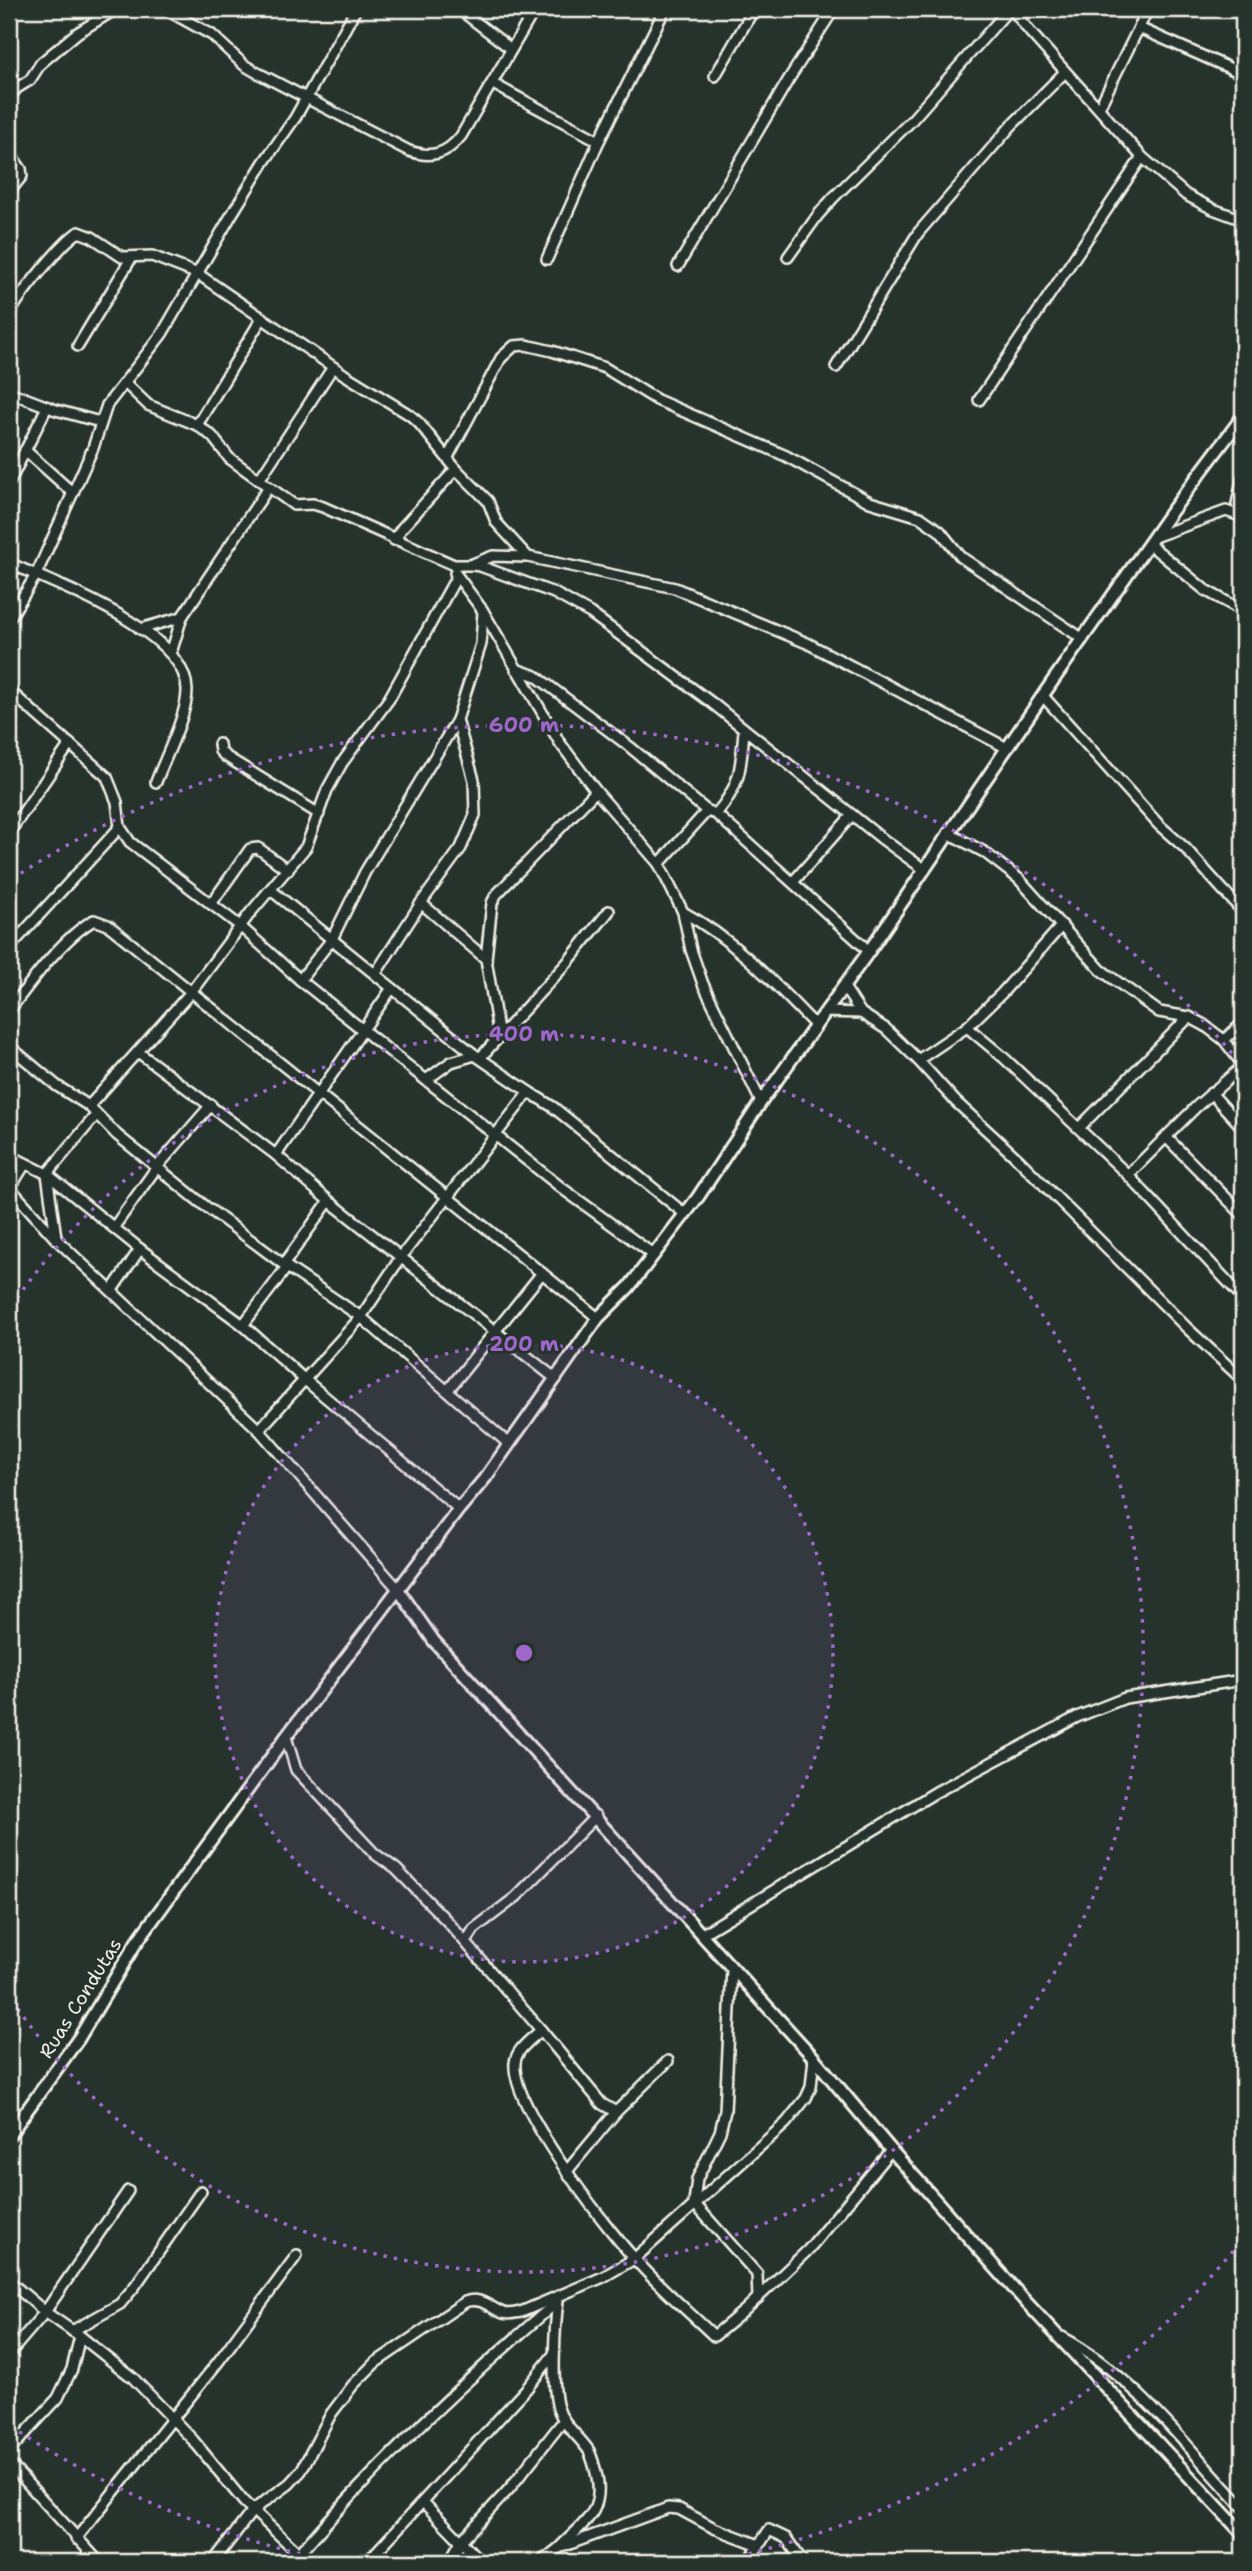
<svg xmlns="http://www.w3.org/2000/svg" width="1252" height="2571" viewBox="0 0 1252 2571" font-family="'Shantell Sans',sans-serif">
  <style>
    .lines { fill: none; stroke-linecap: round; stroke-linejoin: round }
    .minor-casing { stroke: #f4f1e8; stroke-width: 14 }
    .tertiary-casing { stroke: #f4f1e8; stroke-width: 16 }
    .minor { stroke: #26332d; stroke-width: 9 }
    .tertiary { stroke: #26332d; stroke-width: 10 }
    .ring { fill: none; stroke: #9f67cb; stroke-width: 3.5; stroke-dasharray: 3.5 7 }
    .labels { text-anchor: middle; stroke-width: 6; stroke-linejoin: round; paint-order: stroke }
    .street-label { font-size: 19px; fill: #f4f1e8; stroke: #26332d }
    .centre { fill: #9f67cb; stroke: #26332d; stroke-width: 3.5 }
    .ring-label { font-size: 21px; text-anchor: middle; font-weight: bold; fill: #9f67cb; stroke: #26332d; stroke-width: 6; stroke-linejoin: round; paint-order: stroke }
  </style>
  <rect width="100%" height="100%" fill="#26332d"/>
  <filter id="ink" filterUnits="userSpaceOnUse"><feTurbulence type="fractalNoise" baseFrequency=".0143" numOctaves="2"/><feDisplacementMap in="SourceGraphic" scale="14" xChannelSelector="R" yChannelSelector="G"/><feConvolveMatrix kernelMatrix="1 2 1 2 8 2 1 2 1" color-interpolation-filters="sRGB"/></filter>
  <g filter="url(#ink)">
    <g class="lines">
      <g class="minor-casing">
        <g id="minor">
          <path d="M 165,9 L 212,35 L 244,65 L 256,72 L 409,151 C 431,158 446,155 461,136 L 535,9"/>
          <polyline points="459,9 511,49"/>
          <polyline points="1012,9 1030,32 1142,157 1186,195 1213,209 1243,220"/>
          <polyline points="1139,28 1243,74"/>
          <polyline points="715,76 754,9"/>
          <polyline points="493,84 599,141 665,9"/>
          <polyline points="9,98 17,88 30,80 41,63 77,33 116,9"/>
          <polyline points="1099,108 1148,9"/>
          <polyline points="9,152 21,169 22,176 9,192"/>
          <polyline points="788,257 818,215 833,198 911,121 1009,9"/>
          <polyline points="547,259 599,141"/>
          <polyline points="678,266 790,77 834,9"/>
          <path d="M 9,316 C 15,300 64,240 79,232 L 92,237 L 122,257 L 152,256 L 198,274 L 345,375 L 410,415 L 419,423 L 456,469 L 402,528 L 394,540"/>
          <polyline points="78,346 132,257"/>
          <polyline points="836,367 918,233 1011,126 1065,72"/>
          <polyline points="125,383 148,405 197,425 212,436 229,458 294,505 313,504 323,507 454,565 470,565 493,556 528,557 675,588 807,643 1007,748"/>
          <polyline points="9,392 56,410 100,422"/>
          <polyline points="979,400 1142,157"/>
          <polyline points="197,425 262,318"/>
          <polyline points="25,450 73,493"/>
          <polyline points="448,457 501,358 514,346 526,345 552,351 605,368 657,400 786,456 870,502 920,517 940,531 961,557 1083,639"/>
          <polyline points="456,469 488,501 496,522 528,557"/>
          <polyline points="259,480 333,367"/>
          <polyline points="9,483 47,407"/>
          <polyline points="1242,518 1237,504 1243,477"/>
          <polyline points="1154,537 1226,511 1240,516"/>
          <polyline points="1149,544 1205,590 1243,611"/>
          <path d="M 9,563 C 55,584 188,632 187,691 C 187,715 165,758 156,782"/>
          <polyline points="472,565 480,566 554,593 590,613 712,703 881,838 925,870"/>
          <polyline points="455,573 483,611 560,743 596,791 659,864 683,912 691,950 703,984 761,1102"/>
          <polyline points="9,619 36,575 93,448 107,405 162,334 232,214 264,162 295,118 356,9"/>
          <polyline points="140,629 182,617"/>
          <polyline points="171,653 182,617 268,488"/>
          <polyline points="516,669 536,676 630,747 707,811 716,814 869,951"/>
          <polyline points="9,687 12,693 107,777 117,802 120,827 130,842 240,926 300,980 563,1189 654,1255"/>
          <polyline points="1043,696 1159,825 1185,848 1243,912"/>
          <polyline points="219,744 220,751 225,756 319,814"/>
          <path d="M 716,814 C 741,785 741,767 744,730"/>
          <polyline points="9,833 70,744"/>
          <polyline points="948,833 984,852 1019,879 1101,970 1159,1012 1189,1017 1204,1025 1224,1040 1243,1065"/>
          <polyline points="659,864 707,811"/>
          <polyline points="793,882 852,815"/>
          <polyline points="271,890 392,988 276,1155"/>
          <polyline points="421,903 486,959 499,1037 480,1058"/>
          <polyline points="211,904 250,849 258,848 288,870"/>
          <path d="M 683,912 C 735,940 775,984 816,1026"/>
          <polyline points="9,948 120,827"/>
          <polyline points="486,959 492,903 496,895 596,791"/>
          <polyline points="376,973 421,903 461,848 475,815 474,780 457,720"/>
          <polyline points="300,980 332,939 365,872 457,720 481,644 483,611"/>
          <polyline points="844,987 861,1013 886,1029 918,1060 967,1027 1003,1057 1128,1175 1197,1106 1243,1066"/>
          <polyline points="392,988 475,1055 529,1092"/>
          <path d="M 9,1011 C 30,983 63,937 94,920 L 108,925 L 598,1318"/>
          <polyline points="825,1012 861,1013"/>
          <polyline points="967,1027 1002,993 1062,925"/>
          <polyline points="499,1037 567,963 609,911"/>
          <polyline points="1224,1040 1243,1023"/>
          <polyline points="9,1046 57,1086 89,1106 117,1135 205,1206 287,1267 361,1317 509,1444"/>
          <polyline points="138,1052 276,1155 329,1201 556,1379"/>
          <polyline points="918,1060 956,1102 1019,1160 1187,1328 1243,1380"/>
          <polyline points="426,1080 451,1062 475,1055"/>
          <polyline points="1211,1093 1243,1128"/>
          <polyline points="89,1106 191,992 251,912 306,847 327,790 342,763 389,699 457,576"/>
          <polyline points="1079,1128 1189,1017"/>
          <polyline points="1167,1138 1243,1215"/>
          <polyline points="9,1155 47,1174 140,1249 243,1325 305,1380 459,1509"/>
          <polyline points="1128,1175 1243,1298"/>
          <polyline points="9,1187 56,1239 259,1430 398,1589"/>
          <polyline points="10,1188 25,1164"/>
          <polyline points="114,1227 157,1167 211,1105"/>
          <polyline points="56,1237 47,1174 96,1115"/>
          <polyline points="284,1264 329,1201"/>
          <polyline points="112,1290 140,1249"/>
          <polyline points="243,1325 287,1267"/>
          <polyline points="448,1390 542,1273"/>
          <polyline points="259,1430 361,1317 401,1257 529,1092 553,1107 685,1214"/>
          <path d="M 286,1737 L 296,1770 L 375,1854 L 396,1869 L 448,1922 L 541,2030 C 532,2039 516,2049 515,2063 C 511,2106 603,2223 633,2257 C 657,2285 687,2310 714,2336 L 744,2311 L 808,2250 L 891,2150"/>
          <polyline points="702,1934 936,1792 1077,1717 1125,1698 1243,1680"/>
          <polyline points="466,1942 474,1929 516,1897 596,1816"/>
          <polyline points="732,1968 725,2111 720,2132 697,2179 694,2203 757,2274 758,2298"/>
          <polyline points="541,2030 602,2104 616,2112 567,2171"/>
          <polyline points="616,2112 668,2061"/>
          <polyline points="9,2281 45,2312 80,2336 133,2378 193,2440 244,2502 308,2562"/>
          <path d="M 558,2301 C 555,2324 551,2386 558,2408 C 563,2425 579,2436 589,2451 C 593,2459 595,2468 597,2477 C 604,2513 582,2524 559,2548"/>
          <polyline points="72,2331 120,2304 135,2286 201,2191"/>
          <path d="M 1062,2337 C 1135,2376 1187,2448 1243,2507"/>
          <polyline points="9,2354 45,2312 128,2191"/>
          <polyline points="9,2451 58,2398 72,2369 80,2336"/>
          <polyline points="9,2463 99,2562"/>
          <polyline points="423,2502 481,2562"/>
          <polyline points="76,2539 218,2362 297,2255"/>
          <path d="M 213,2562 L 253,2510 L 289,2484 L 301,2471 L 331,2414 L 353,2385 L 375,2363 L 465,2302 C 481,2296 490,2308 503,2313 C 509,2315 515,2313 521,2312 L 603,2277 L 634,2259 L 786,2123 L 806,2098 L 811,2087 L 814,2058"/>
          <path d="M 292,2562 C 371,2469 464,2381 557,2302"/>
          <polyline points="367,2562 527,2388 554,2354"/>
          <polyline points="449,2562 461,2541 510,2488 564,2420"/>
          <polyline points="541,2562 559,2548 668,2508 679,2509 714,2528 759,2545"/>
          <polyline points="748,2562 769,2530 786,2538 803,2562"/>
        </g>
      </g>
      <g class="tertiary-casing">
        <g id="tertiary">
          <polyline points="398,1589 434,1641 814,2058 891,2150 1025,2301 1243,2534"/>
          <polyline points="9,2135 79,2038 136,1943 286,1737 459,1509 486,1477 598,1318 629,1287 698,1197 761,1102 869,951 1052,682 1171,512 1243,416"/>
        </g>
      </g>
      <use href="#minor" class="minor"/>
      <use href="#tertiary" class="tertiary"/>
    </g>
  </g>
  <circle cx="524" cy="1653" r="309" fill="#9f67cb" fill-opacity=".12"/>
  <g class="ring">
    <circle cx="524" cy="1653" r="309"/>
    <path d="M11 1307A619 619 0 1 1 11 1999"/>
    <path d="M1240 2243A928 928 0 0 1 717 2561M331 2561A928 928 0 0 1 12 2427M12 879A928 928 0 0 1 1240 1063"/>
  </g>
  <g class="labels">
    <g class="street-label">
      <text transform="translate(80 1998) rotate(-58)" y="7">Ruas Condutas</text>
    </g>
  </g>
  <circle cx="524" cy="1653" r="10" class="centre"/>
  <g class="ring-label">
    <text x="524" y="732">600 m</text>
    <text x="524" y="1041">400 m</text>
    <text x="524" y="1351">200 m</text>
  </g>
  <rect width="1252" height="2571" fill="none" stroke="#26332d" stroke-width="35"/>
  <rect x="18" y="18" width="1217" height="2536" fill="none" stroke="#f4f1e8" stroke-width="2.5" filter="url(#ink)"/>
</svg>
